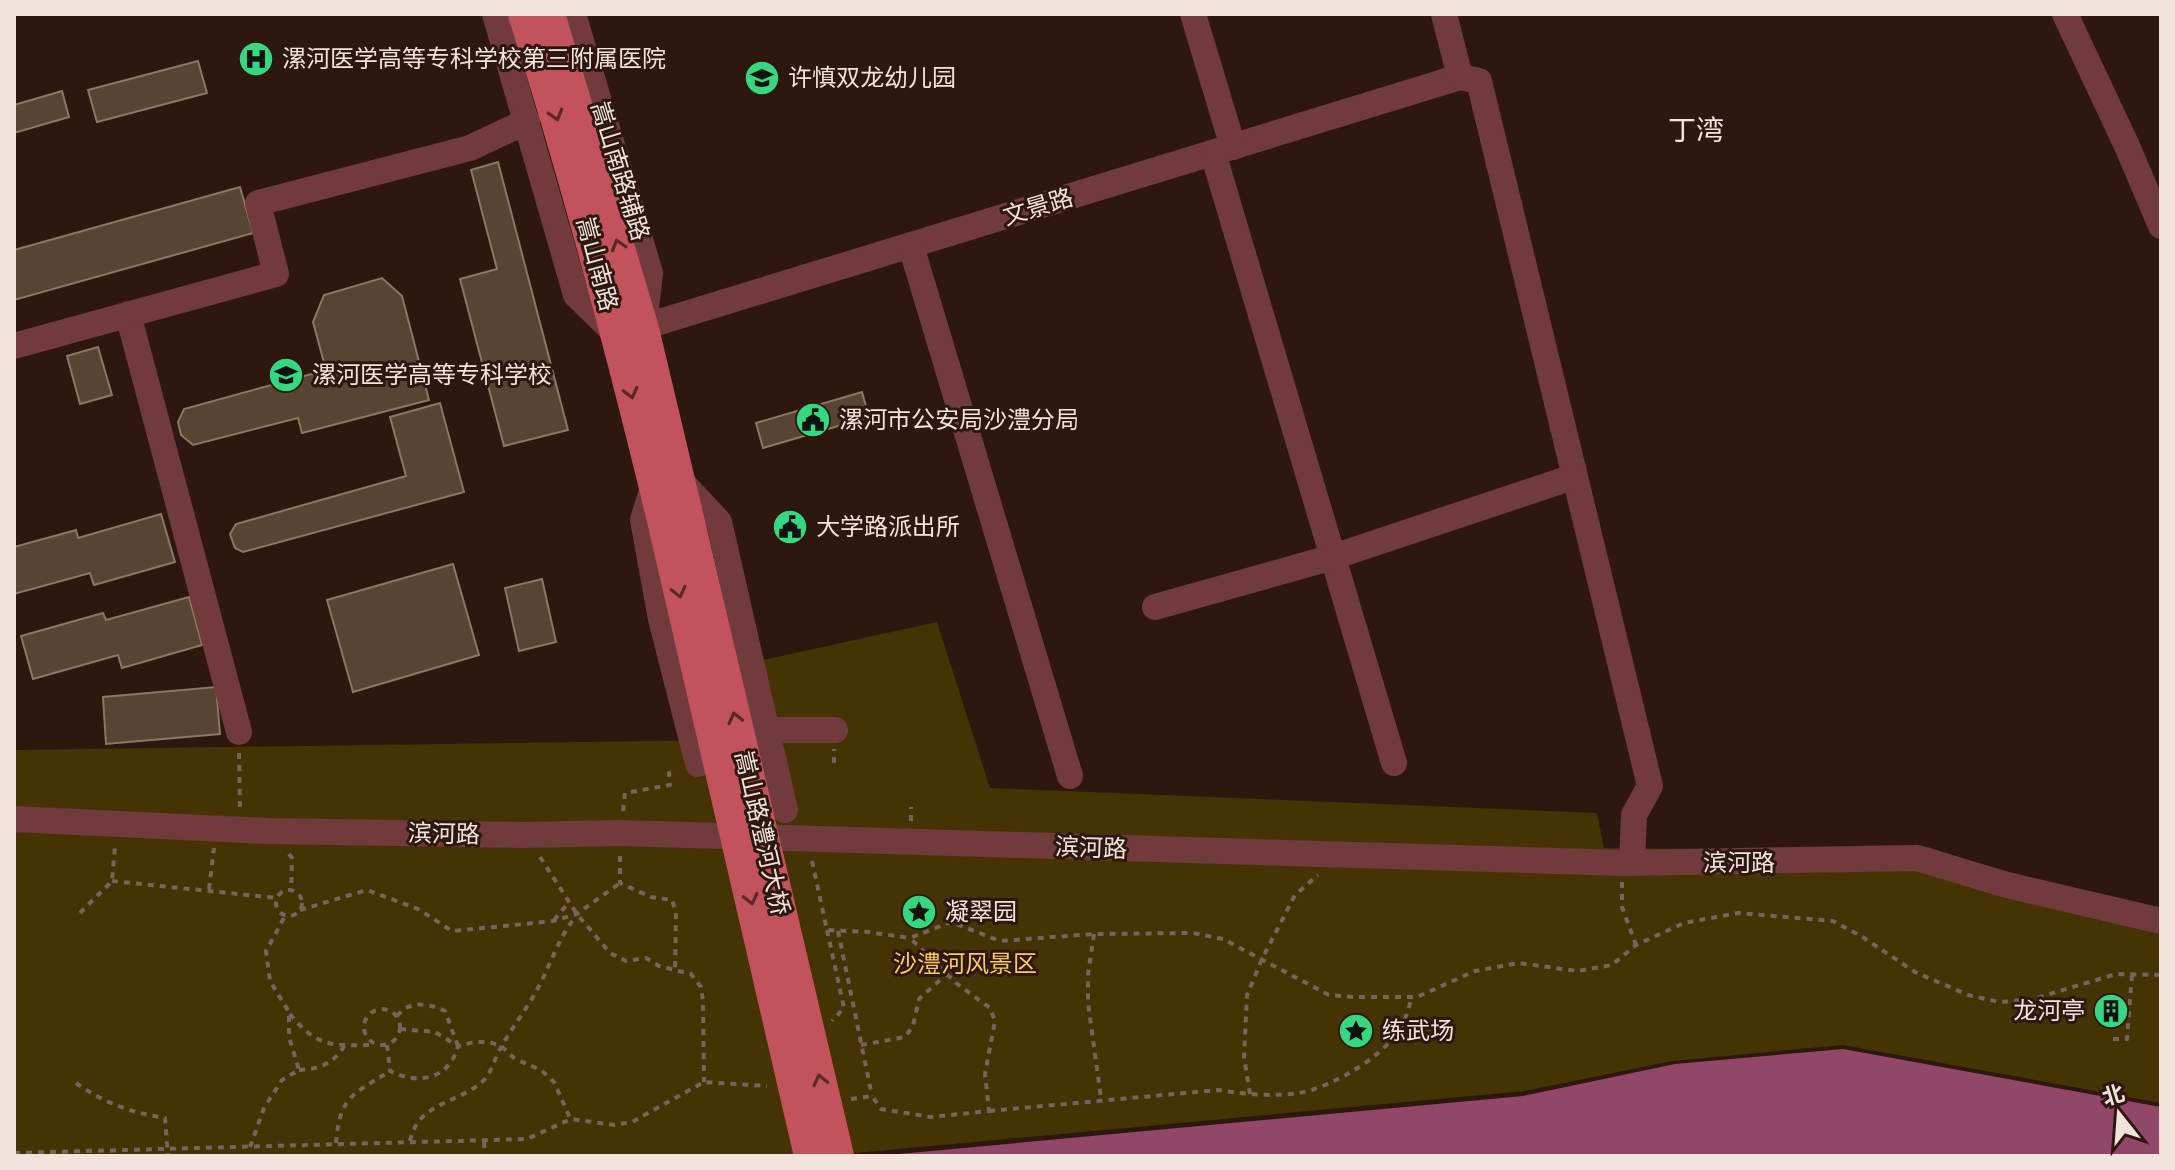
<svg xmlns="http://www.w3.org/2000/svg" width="2175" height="1170" viewBox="0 0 2175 1170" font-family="'Roboto Condensed','Noto Sans SC',sans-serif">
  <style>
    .green { fill: #453303 }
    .water { fill: #934768 }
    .building { fill: #574432; stroke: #8c7764; stroke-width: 2 }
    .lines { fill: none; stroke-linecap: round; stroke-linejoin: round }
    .path { stroke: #77645d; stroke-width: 4; stroke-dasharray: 6 6; stroke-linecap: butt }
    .minor { stroke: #713b3d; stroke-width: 26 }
    .major { stroke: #c2525b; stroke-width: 32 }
    .major-bridge { stroke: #c2525b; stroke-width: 32 }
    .oneway { stroke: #5a2926 }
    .labels { text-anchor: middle; stroke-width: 6; stroke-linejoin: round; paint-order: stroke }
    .poi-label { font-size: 24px; fill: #f2e3dd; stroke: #2d170f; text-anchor: start }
    .street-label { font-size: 24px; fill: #f2e3dd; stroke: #2d170f }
    .park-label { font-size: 24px; fill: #fbcc5d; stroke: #2d170f }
    .quarter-label { font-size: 28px; fill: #f2e3dd; stroke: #2d170f }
  </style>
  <rect width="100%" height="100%" fill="#2d170f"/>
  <polygon class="green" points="937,622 990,788 1597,813 1604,848 1817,850 1928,847 2161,925 2161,1103 1843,1045 1672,1061 1525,1091 823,1156 14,1156 14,750 727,740 736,666"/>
  <polygon class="water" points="1843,1049 2161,1107 2161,1156 877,1156 1523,1096 1675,1064"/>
  <g class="building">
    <polygon points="198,61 207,93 97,122 88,90"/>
    <polygon points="62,91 69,117 14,133 14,105"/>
    <polygon points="498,162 568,430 504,446 460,279 497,269 471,170"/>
    <polygon points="240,187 253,233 14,300 14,250"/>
    <polygon points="382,278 402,296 429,400 302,433 298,418 193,445 181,435 178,422 184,409 326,370 313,322 324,295"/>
    <polygon points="98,347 112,395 80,404 67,356"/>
    <polygon points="862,392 869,417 763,448 756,423"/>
    <polygon points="440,403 464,492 243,552 235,548 230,534 236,524 406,476 390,417"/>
    <polygon points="161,514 175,562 94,585 90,573 14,594 14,547 76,530 78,538"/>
    <polygon points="453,564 479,655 353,692 327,600"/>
    <polygon points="542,579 556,642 519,651 505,588"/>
    <polygon points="189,597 202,645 122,668 118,655 33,679 21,636 103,613 106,620"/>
    <polygon points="216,687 220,734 106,744 103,697"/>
    <circle cx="2111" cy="1011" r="11"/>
  </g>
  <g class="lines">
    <g class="path">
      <polyline points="239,753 240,808"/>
      <polyline points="834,763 834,749"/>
      <polyline points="623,811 625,793 670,785 669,773 677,771"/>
      <polyline points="911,821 911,807"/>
      <polyline points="289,854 292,858 291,891"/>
      <polyline points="620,856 620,883 651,897 672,900 676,912 675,970 691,974 701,987 703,1001 704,1082"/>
      <polyline points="540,857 577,914 610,953 626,961 646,958 659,966 675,970"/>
      <polyline points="812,861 827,930 868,932 910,938"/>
      <polyline points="112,881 277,898"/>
      <polyline points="1622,882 1622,907 1636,945"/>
      <polyline points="209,889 214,848"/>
      <circle cx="289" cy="903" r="13"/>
      <polyline points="300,910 367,890 418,909 452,931 494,927 553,921 577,914 620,883"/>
      <polyline points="80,913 112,881 115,846"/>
      <polyline points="554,920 569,902"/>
      <polyline points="827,930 844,1008 832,1021"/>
      <polyline points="838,931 872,1096"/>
      <polyline points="1094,934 1088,974 1088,1003 1101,1098"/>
      <circle cx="382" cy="1027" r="18"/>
      <path d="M 290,1014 C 318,1049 333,1045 374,1045"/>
      <path d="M 397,1016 C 410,1000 427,1003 445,1011 L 458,1046"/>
      <polyline points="400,1029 435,1032 456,1045"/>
      <polyline points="2113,1039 2127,1039 2132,974"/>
      <path d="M 387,1045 L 390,1071 C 418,1085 449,1080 458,1046 L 474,1042 L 489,1042 L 501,1046 L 515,1059 L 541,1070 L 554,1082 L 570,1118"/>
      <polyline points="861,1045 905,1037 913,1026 919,999 947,974"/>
      <path d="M 299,1070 C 320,1069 334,1063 345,1045"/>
      <path d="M 76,1083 C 104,1103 132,1113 165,1118 L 168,1156"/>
      <polyline points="1250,1094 1244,1057 1247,995 1262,959 1295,895 1318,875"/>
      <polyline points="851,1099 872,1096 881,1109 931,1117 989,1111 985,1074 995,1021 990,1008 956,983 910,938 951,922 1000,941 1094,934 1193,933 1223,939 1329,995 1354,997 1417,997 1475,971 1519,963 1577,971 1612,965 1636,945 1684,923 1738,913 1833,921 1861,936 1915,972 1968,995 1999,1002 2033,999 2116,974 2161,975"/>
      <path d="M 989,1111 L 1218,1090 C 1244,1094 1273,1097 1299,1093 C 1332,1087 1379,1059 1398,1032 C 1405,1023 1408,1009 1412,997"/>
      <path d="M 410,1141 C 418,1102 458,1104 483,1081 C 491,1074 495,1058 500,1049 C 512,1027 528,1008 539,986 C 552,961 558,939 576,916"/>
      <polyline points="484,1142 485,1156"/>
      <path d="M 336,1143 C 340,1096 352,1095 390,1071"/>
      <polyline points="250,1147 264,1108 282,1080 299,1070 289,1037 289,1012 270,981 266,951 285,916"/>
      <polyline points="14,1153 527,1139 571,1119 614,1125 632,1122 704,1082 767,1086"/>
    </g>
    <g class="minor">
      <polyline points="495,14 576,295 617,335 1460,77"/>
      <polyline points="573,14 650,273 644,326"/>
      <polyline points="1193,14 1233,147"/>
      <polyline points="1444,14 1460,77"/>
      <polyline points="2065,14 2127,146 2161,226"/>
      <polyline points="1460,77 1479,81 1650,786 1634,815 1632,863"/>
      <polyline points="1213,153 1394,763"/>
      <polyline points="911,246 1070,776"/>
      <polyline points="128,314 239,732"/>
      <polyline points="14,346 276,274 258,203 470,148 527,121"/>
      <polyline points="679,479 719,522 785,810"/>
      <polyline points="654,484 643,520 661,619 698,764"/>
      <polyline points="1155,607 1333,557 1573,477"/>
      <polyline points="767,730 835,730"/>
      <polyline points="14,819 267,831 524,835 620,833 1624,863 1917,858 2007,885 2161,921"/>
    </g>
    <g class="major">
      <path d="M 524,14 C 577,179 621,347 662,516"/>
      <polyline points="549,14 643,329 686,510"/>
    </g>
    <g class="major-bridge">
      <polyline points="686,510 838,1156"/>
      <polyline points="662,516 810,1156"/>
    </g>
  </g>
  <defs><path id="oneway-chevron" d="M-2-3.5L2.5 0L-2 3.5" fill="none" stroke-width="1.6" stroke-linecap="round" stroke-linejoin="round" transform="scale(2)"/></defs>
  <g class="oneway">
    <use href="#oneway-chevron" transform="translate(556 115) rotate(74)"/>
    <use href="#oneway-chevron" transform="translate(618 245) rotate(-107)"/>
    <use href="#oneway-chevron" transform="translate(631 393) rotate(76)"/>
    <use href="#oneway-chevron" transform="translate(679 592) rotate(77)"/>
    <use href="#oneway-chevron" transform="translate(735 718) rotate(-103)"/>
    <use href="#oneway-chevron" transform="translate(751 899) rotate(77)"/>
    <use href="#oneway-chevron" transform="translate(820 1080) rotate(-103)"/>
  </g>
  <defs>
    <g id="hospital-disc" transform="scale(1.8)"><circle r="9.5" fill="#35d881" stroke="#2d170f"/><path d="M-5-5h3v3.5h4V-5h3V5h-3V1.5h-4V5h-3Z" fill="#111"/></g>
    <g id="school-disc" transform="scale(1.8)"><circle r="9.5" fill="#35d881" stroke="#2d170f"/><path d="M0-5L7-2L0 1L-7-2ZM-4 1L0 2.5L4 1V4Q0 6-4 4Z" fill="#111"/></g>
    <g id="university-disc" transform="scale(1.8)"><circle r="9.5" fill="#35d881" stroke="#2d170f"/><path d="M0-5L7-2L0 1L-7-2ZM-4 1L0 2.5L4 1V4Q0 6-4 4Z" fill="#111"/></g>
    <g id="civic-disc" transform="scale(1.8)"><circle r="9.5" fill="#35d881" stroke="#2d170f"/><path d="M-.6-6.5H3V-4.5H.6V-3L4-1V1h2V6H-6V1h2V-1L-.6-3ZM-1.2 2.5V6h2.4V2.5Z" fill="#111"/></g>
    <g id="sight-disc" transform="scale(1.8)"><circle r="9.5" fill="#35d881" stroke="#2d170f"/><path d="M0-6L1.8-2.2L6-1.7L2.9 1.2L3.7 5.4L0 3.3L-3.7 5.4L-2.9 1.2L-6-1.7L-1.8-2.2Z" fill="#111"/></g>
    <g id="building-disc" transform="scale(1.8)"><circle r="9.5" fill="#35d881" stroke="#2d170f"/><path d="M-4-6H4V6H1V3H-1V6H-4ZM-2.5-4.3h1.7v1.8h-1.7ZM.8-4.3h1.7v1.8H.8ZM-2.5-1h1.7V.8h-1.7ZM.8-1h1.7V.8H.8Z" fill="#111"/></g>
  </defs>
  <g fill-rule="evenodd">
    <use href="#hospital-disc" x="256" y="59"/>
    <use href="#school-disc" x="762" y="78"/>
    <use href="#university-disc" x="286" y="375"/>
    <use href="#civic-disc" x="813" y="420"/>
    <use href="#civic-disc" x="790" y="527"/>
    <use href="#sight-disc" x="919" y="912"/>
    <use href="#building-disc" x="2111" y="1011"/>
    <use href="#sight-disc" x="1356" y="1031"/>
  </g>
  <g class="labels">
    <g class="poi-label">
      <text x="282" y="67">漯河医学高等专科学校第三附属医院</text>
      <text x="788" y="86">许慎双龙幼儿园</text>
      <text x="312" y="383">漯河医学高等专科学校</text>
      <text x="839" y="428">漯河市公安局沙澧分局</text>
      <text x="816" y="535">大学路派出所</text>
      <text x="945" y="920">凝翠园</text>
      <text x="2085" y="1019" text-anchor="end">龙河亭</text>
      <text x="1382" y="1039">练武场</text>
    </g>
    <g class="street-label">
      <text transform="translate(620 171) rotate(73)" y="8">嵩山南路辅路</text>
      <text transform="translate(1038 207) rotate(-17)" y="8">文景路</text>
      <text transform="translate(597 264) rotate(75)" y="8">嵩山南路</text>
      <text transform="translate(762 833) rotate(77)" y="8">嵩山路澧河大桥</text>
      <text transform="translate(444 834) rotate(1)" y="8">滨河路</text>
      <text transform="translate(1091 848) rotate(2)" y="8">滨河路</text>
      <text x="1739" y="871">滨河路</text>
    </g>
    <g class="park-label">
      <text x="965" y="972">沙澧河风景区</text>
    </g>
    <g class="quarter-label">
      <text x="1696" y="140">丁湾</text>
    </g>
  </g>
  <rect width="2175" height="1170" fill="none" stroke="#f2e3dd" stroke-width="32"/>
  <g transform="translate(2119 1114) rotate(343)" stroke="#2d170f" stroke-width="6" paint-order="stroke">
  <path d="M0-6L14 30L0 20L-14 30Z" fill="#f2e3dd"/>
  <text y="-12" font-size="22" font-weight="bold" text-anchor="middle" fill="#f2e3dd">北</text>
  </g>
</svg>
